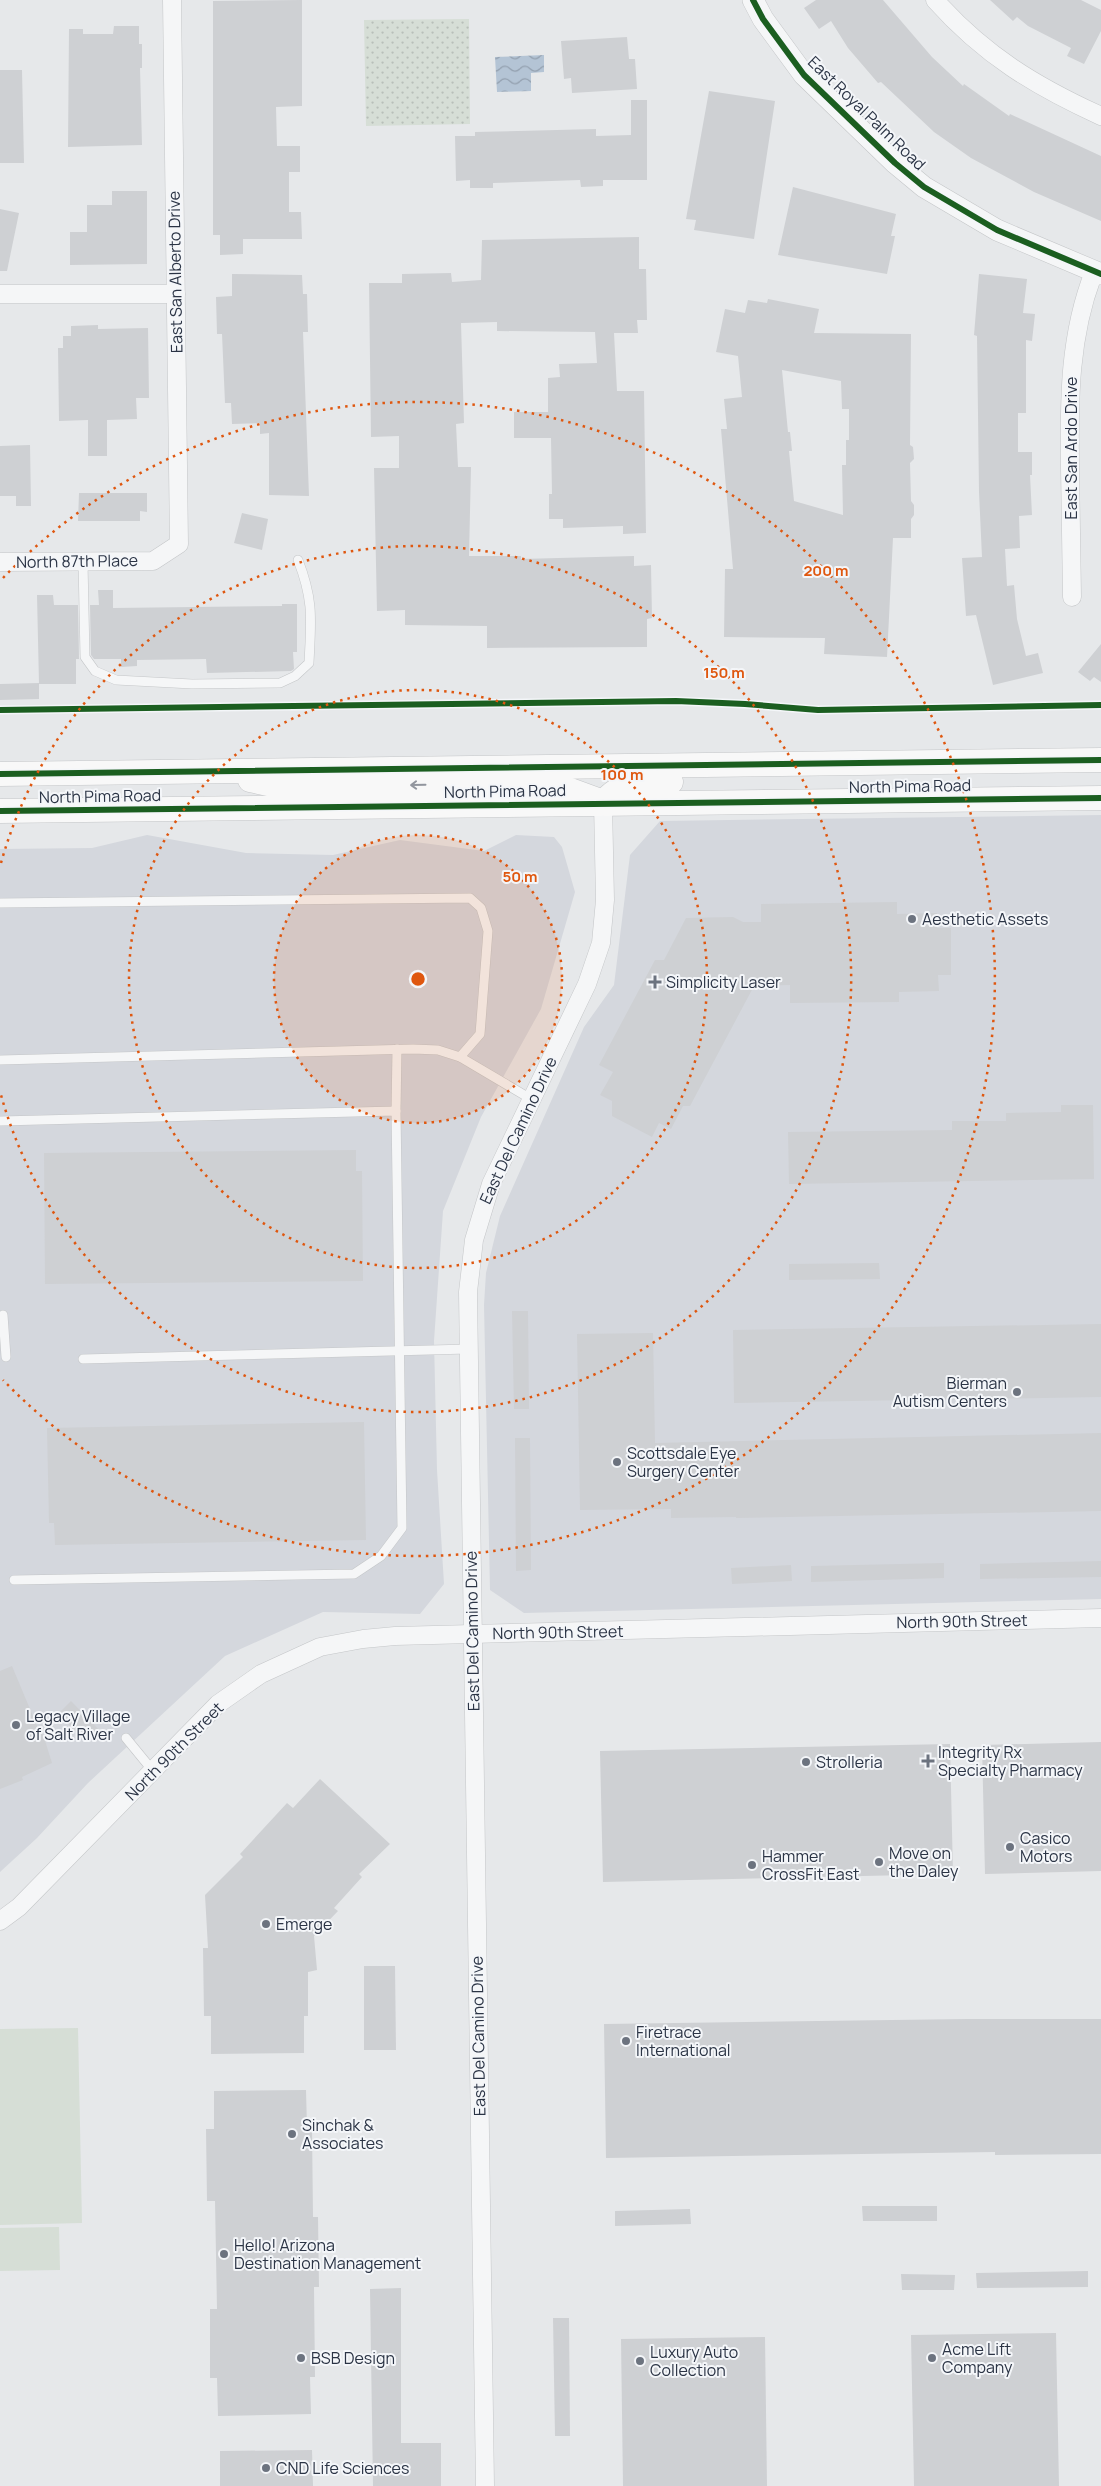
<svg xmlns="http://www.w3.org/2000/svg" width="1101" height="2486" viewBox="0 0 1101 2486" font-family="Manrope,sans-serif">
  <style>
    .built { fill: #d4d7dd }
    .grass { fill: #d6ded6 }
    .park { fill: url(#park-dots) }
    .water { fill: url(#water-waves) }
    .building { fill: #ced0d3; fill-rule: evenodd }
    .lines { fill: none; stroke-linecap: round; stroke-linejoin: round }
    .service-casing { stroke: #c4c6c8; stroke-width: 10 }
    .minor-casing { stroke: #c4c6c8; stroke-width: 19 }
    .tertiary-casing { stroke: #c4c6c8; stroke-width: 22 }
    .secondary-casing { stroke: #c4c6c8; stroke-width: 25 }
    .service { stroke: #f5f6f7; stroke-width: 9 }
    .minor { stroke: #f5f6f7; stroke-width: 18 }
    .tertiary { stroke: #f5f6f7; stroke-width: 21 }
    .secondary { stroke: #f8f8f8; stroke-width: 24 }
    .cycleway-casing { stroke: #f4f6f9; stroke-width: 9 }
    .cycleway { stroke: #1b5e20; stroke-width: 6 }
    .oneway { stroke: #92969e }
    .ring { fill: none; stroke: #df570f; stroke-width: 2.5; stroke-dasharray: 2.5 5 }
    .poi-dot { fill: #6c737f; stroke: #f4f6f9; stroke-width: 2 }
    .labels { text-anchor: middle; stroke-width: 4; stroke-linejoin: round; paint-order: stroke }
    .street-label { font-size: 16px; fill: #2b3445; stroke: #f4f6f9 }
    .poi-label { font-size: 16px; fill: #2b3445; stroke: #f4f6f9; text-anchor: start }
    .centre { fill: #df570f; stroke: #f4f6f9; stroke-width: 2.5 }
    .ring-label { font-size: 15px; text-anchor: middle; font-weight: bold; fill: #df570f; stroke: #f4f6f9; stroke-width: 4; stroke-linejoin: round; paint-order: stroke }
  </style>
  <defs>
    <pattern id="park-dots" width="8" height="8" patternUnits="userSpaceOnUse" patternTransform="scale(1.25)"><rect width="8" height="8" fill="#d6ded6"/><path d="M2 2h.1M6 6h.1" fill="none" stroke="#b8bfb9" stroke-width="1.8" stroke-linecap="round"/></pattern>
    <pattern id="water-waves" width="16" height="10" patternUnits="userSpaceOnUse" patternTransform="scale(1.25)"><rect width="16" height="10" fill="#b4c4d5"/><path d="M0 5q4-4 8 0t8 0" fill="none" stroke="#93a0af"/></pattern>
  </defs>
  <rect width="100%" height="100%" fill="#e6e8ea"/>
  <g class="built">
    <polygon points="1101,815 1101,1599 524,1613 490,1590 484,1305 486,1273 500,1216 584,1027 614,985 630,855 660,821"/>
    <polygon points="147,835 246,853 333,855 400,840 484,851 516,835 554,837 562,847 575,892 541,1009 481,1117 443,1211 434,1341 437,1470 444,1584 420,1614 323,1612 225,1656 88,1783 37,1838 0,1872 0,849 92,848"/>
  </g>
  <g class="grass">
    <polygon points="78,2028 82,2223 0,2225 0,2029"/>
    <polygon points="59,2227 60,2270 0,2271 0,2228"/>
  </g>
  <polygon class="park" points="469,19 470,124 366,126 364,20"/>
  <polygon class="water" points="544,55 544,72 531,73 531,91 497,92 495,57"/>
  <g class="building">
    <polygon points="302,0 302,106 276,107 277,146 300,146 300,172 289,172 289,212 301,212 302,239 243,239 243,254 220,255 220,235 213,235 213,1"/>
    <polygon points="816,0 883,0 932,57 963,86 964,84 1009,116 1010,114 1101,156 1101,221 1034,192 971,158 934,132 881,82 878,83 848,48 831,21 819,29 804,8"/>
    <polygon points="990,0 1081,0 1101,10 1101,31 1084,64 1067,56 1071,48 1028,26 1017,17 1013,21"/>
    <polygon points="114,26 139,26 139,44 142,44 142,68 140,68 142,145 68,147 69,29 83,29 83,34 113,34"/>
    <polygon points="627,37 629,59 635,59 637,89 572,93 571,78 564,79 561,41"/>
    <polygon points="0,70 22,70 24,163 0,163"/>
    <polygon points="709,91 775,101 754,239 694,230 696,220 686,219"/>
    <polygon points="631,100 647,100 647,180 603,180 603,186 581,187 580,180 493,183 493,188 470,188 470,180 456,181 455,136 475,136 475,132 596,129 596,136 631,135"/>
    <polygon points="793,187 896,214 891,236 895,236 887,274 778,255"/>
    <polygon points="112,191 147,191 147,264 70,265 70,232 87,232 87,205 112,205"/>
    <polygon points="0,209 19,213 7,271 0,271"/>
    <polygon points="639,237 639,269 646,269 647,320 637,320 638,333 614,333 617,391 644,391 646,533 623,534 623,526 563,528 563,519 549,519 549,494 552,494 551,438 514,438 514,412 548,412 548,378 560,377 559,364 597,363 595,332 497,331 497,322 461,323 464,423 456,424 458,467 471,467 469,556 521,556 521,559 634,556 634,566 651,565 652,618 647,619 647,647 487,648 487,626 405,625 405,610 377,611 374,468 399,468 399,436 371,437 369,283 402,283 402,274 451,273 452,282 481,280 482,240"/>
    <polygon points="232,274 302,275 303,294 307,294 308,332 303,332 309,496 269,495 269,433 260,434 260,423 232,424 231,403 225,403 222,334 217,334 216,297 232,296"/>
    <polygon points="979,274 1027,279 1023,313 1035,314 1032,341 1026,340 1026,413 1018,413 1018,452 1032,452 1032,475 1030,475 1032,515 1019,516 1020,548 1005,549 1007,586 1014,585 1017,619 1026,656 1038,653 1043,673 993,685 976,615 966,616 962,558 982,557 979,492 977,336 974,335"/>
    <path d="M 768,299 L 819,309 L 814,333 L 911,334 L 910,445 L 913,447 L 914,459 L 910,463 L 911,501 L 914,505 L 914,515 L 911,519 L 911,538 L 893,538 L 887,657 L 824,654 L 825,638 L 724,637 L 725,569 L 733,569 L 721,429 L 727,429 L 724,399 L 742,397 L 738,356 L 716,352 L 725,309 L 745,313 L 748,300 L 767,303 ZM 782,370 L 841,381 L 842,409 L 849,409 L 849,440 L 846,440 L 846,465 L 842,465 L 843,515 L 794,501 L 789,451 L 792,451 L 790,432 L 788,432 Z"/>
    <polygon points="98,325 98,329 148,328 149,398 136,398 137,419 107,420 107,456 88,456 88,420 59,421 58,348 63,348 63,336 71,336 71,326"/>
    <polygon points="30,445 31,506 16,506 16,496 0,496 0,446"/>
    <polygon points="79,493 147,493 147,512 140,511 140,521 78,521"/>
    <polygon points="242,513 268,519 262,550 234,543"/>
    <polygon points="98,590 113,590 113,608 282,606 282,604 297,604 297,652 293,652 294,669 291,671 207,673 206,659 137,660 137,666 121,667 121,659 94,659 91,655 90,605 99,605"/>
    <polygon points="37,595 53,595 54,605 78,605 79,659 76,659 76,684 39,684"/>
    <polygon points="1101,644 1101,682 1094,677 1090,681 1078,672"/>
    <polygon points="39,683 39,699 0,700 0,684"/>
    <polygon points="897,902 897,914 937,913 937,928 951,928 951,975 938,975 939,991 899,992 899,1002 790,1003 790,985 754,986 690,1106 683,1106 671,1129 659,1123 652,1137 612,1116 612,1101 600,1095 613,1072 599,1065 655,960 664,960 686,918 733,917 743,922 761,922 761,904"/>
    <polygon points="1061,1105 1093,1105 1094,1179 789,1184 788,1132 952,1130 952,1121 1006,1121 1006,1113 1061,1112"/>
    <polygon points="356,1150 356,1171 362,1171 363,1281 45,1284 44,1153"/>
    <polygon points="879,1263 880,1279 789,1280 789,1264"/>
    <polygon points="512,1311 528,1311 529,1409 514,1409"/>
    <polygon points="1101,1324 1101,1397 734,1403 733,1330"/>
    <polygon points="653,1333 655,1443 1101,1433 1101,1511 736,1518 736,1517 671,1518 671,1509 580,1510 577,1334"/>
    <polygon points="364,1422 366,1540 55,1545 54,1523 49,1523 47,1428"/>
    <polygon points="515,1438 530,1438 531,1570 516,1571"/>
    <polygon points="1101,1561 1101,1577 980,1579 980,1564"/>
    <polygon points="944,1563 944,1578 811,1582 811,1566"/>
    <polygon points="791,1565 792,1581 732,1584 731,1568"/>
    <polygon points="12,1666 40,1733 42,1731 52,1763 22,1777 23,1780 0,1789 0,1671"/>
    <polygon points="71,1701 99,1730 86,1742 58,1714"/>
    <polygon points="1101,1742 1101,1871 985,1874 982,1745"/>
    <polygon points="950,1744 953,1874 603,1882 600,1751"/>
    <polygon points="320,1779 390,1844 359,1874 362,1877 334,1908 338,1911 314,1936 317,1970 308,1972 308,2016 304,2016 304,2053 211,2054 211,2016 204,2016 203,1948 208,1948 205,1895 243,1857 240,1854 287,1803 293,1808"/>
    <polygon points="364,1966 395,1966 396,2050 364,2050"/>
    <polygon points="967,2019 1101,2019 1101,2154 995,2155 995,2152 606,2158 604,2024"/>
    <polygon points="306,2090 307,2128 312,2128 313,2217 318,2217 319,2287 314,2287 315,2377 310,2377 311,2414 218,2416 217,2378 210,2378 210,2309 217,2309 215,2201 207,2201 206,2129 214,2129 214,2091"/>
    <polygon points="862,2206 937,2206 937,2221 863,2221"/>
    <polygon points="690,2209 691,2224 615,2226 615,2211"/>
    <polygon points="1088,2271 1088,2287 977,2288 976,2273"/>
    <polygon points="901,2274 955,2275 954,2290 902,2290"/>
    <polygon points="401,2288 401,2443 441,2443 441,2486 373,2486 370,2289"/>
    <polygon points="553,2318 569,2318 570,2436 555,2436"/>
    <polygon points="1056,2333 1059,2486 914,2486 911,2335"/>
    <polygon points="765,2337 767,2486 623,2486 621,2339"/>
    <polygon points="312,2450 313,2486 220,2486 220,2451"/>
  </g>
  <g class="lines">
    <g class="service-casing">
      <g id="service">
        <path d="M 83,562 L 85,657 L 95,671 L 116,680 L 192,684 L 280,683 L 295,676 L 309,663 C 311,620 314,601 298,560"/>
        <polyline points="0,903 470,898 481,908 488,931 480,1034 460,1057 438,1050 413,1049 0,1060"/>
        <polyline points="460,1057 531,1099"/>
        <polyline points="396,1111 397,1049"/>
        <polyline points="1,1121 396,1111 402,1528 381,1556 354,1574 14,1580"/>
        <polyline points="3,1315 6,1357"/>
        <polyline points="83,1359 469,1349"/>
        <polyline points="126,1738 153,1771"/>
      </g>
    </g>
    <g class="minor-casing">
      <g id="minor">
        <path d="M 935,0 C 984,55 1035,86 1101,116"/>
        <polyline points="0,294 176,294"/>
        <polyline points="0,562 153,561 179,544 172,0"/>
        <path d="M 1072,597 C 1071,554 1071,510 1070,467 C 1069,400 1069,335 1094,272"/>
        <polyline points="0,1921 19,1907 218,1704 261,1674 320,1647 363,1639 395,1636 1101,1618"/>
        <polyline points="485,2486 468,1292 474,1240 491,1184 587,984 601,943 605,900 603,803"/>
      </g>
    </g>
    <g class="tertiary-casing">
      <polyline id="tertiary" points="753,0 763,19 804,75 895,163 924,187 997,230 1101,274"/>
    </g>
    <g class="secondary-casing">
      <g id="secondary">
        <polyline points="0,774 1101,760"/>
        <polyline points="250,780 282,787 554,784 595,799"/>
        <path d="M 603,803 C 621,780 644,782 671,782"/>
        <polyline points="0,811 1101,798"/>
      </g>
    </g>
    <use href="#service" class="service"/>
    <use href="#minor" class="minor"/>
    <use href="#tertiary" class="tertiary"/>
    <use href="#secondary" class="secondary"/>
    <g class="cycleway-casing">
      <g id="cycleway">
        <polyline points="753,0 763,19 804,75 895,163 924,187 997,230 1101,274"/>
        <polyline points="0,710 676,701 745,704 818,710 1101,705"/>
        <polyline points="0,774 1101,760"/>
        <polyline points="0,811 1101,798"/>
      </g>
    </g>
    <use href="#cycleway" class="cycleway"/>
  </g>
  <defs><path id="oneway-shaft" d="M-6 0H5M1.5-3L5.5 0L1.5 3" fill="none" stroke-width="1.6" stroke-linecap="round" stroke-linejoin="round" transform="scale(1.25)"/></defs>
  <use class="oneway" href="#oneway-shaft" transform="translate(418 785) rotate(179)"/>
  <circle cx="418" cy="979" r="144" fill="#df570f" fill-opacity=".12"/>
  <g class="ring">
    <circle cx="418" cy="979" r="144"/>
    <circle cx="418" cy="979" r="289"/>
    <path d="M1 863A433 433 0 1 1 1 1095"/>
    <path d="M3 578A577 577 0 1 1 3 1380"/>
  </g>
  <g class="poi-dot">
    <circle cx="912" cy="919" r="5"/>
    <path d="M652.5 974.5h5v5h5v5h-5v5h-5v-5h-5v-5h5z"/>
    <circle cx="1017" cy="1392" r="5"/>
    <circle cx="617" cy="1462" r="5"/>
    <circle cx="16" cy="1725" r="5"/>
    <path d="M925.5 1753.5h5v5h5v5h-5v5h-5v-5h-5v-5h5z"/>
    <circle cx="806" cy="1762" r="5"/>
    <circle cx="1010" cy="1847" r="5"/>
    <circle cx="879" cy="1862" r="5"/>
    <circle cx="752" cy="1865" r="5"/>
    <circle cx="266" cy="1924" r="5"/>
    <circle cx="626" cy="2041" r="5"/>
    <circle cx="292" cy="2134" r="5"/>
    <circle cx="224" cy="2254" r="5"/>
    <circle cx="301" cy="2358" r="5"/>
    <circle cx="932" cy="2358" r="5"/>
    <circle cx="640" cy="2361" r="5"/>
    <circle cx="266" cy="2468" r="5"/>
  </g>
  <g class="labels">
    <g class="street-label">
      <text transform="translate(867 113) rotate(44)" y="6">East Royal Palm Road</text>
      <text transform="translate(175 272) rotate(-91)" y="6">East San Alberto Drive</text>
      <text transform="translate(1071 448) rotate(-90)" y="6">East San Ardo Drive</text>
      <text transform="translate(77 561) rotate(-1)" y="6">North 87th Place</text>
      <text transform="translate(910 786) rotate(-1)" y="6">North Pima Road</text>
      <text transform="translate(505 791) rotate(-1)" y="6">North Pima Road</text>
      <text transform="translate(100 796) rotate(-1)" y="6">North Pima Road</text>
      <text transform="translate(518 1130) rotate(-65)" y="6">East Del Camino Drive</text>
      <text transform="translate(962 1621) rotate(-1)" y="6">North 90th Street</text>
      <text transform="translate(472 1631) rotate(-91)" y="6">East Del Camino Drive</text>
      <text transform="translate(558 1632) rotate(-1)" y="6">North 90th Street</text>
      <text transform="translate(174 1751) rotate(-45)" y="6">North 90th Street</text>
      <text transform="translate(478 2036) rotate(-91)" y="6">East Del Camino Drive</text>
    </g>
    <g class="poi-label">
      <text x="922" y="925">Aesthetic Assets</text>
      <text x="666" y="988">Simplicity Laser</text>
      <text x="1007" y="1389" text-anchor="end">Bierman<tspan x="1007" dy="18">Autism Centers</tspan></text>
      <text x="627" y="1459">Scottsdale Eye<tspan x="627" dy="18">Surgery Center</tspan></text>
      <text x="26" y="1722">Legacy Village<tspan x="26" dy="18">of Salt River</tspan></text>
      <text x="938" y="1758">Integrity Rx<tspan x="938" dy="18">Specialty Pharmacy</tspan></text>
      <text x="816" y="1768">Strolleria</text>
      <text x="1020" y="1844">Casico<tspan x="1020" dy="18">Motors</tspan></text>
      <text x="889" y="1859">Move on<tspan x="889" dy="18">the Daley</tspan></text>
      <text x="762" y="1862">Hammer<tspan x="762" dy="18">CrossFit East</tspan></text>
      <text x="276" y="1930">Emerge</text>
      <text x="636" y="2038">Firetrace<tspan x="636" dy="18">International</tspan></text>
      <text x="302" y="2131">Sinchak &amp;<tspan x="302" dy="18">Associates</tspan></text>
      <text x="234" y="2251">Hello! Arizona<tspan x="234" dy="18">Destination Management</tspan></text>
      <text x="942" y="2355">Acme Lift<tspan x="942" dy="18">Company</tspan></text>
      <text x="650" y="2358">Luxury Auto<tspan x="650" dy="18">Collection</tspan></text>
      <text x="311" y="2364">BSB Design</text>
      <text x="276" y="2474">CND Life Sciences</text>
    </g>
  </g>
  <circle cx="418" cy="979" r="8" class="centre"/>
  <g class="ring-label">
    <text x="826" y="576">200 m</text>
    <text x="724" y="678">150 m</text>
    <text x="622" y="780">100 m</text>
    <text x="520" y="882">50 m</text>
  </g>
</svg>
